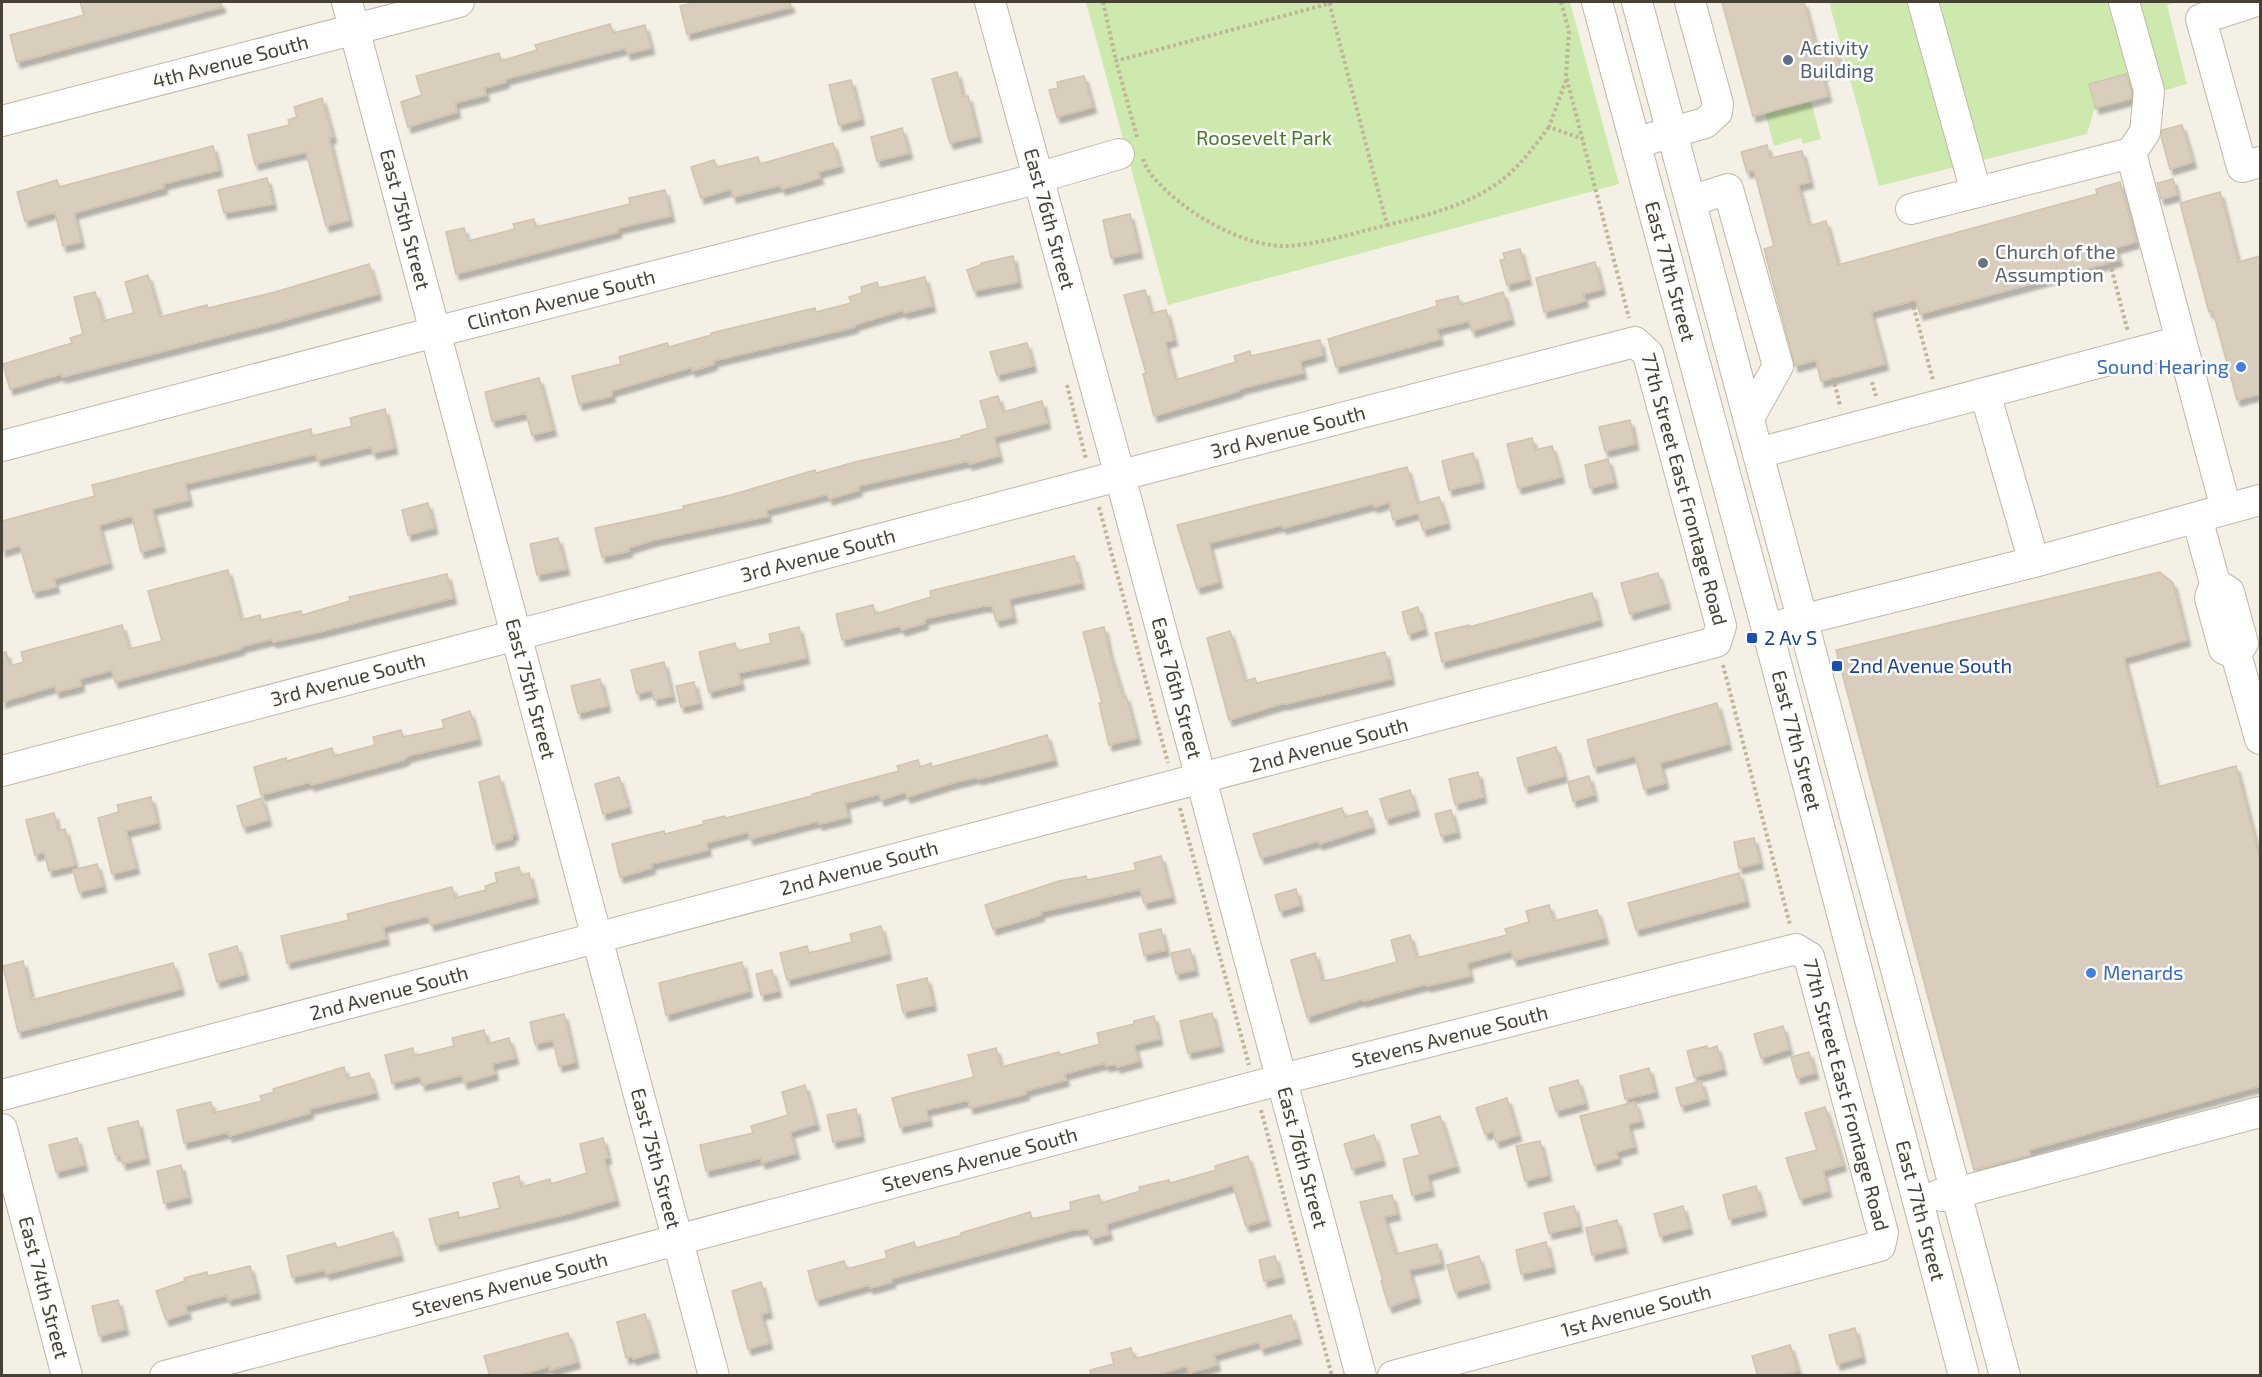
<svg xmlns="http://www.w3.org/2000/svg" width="2262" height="1377" viewBox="0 0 2262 1377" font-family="'Exo 2',sans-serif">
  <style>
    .green { fill: #cee9ae }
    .building { fill: #d9cebe; stroke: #d1c3ae; stroke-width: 1.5; filter: url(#shadow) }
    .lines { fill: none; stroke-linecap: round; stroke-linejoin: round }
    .minor-casing { stroke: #bfb8a9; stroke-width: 32 }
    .path { stroke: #c2b499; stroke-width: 4; stroke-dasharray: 3 3; stroke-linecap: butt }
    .minor { stroke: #fff; stroke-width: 30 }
    .service-dot { fill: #5c6f8a; stroke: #fff; stroke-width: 2 }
    .worship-dot { fill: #6b7280; stroke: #fff; stroke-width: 2 }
    .shop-dot { fill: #3f7fe0; stroke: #fff; stroke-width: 2 }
    .transit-dot { fill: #1a4fb4; stroke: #fff; stroke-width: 2 }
    .labels { text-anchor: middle; stroke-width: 5; stroke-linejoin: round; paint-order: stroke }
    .service-label { font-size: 20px; fill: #4e5e75; stroke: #fff; text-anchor: start }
    .street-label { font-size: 20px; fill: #474035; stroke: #fff }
    .park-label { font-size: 20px; fill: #467a27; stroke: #fff }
    .worship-label { font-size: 20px; fill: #5b616d; stroke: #fff; text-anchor: start }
    .shop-label { font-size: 20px; fill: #366cbe; stroke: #fff; text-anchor: end }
    .transit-label { font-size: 20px; fill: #164399; stroke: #fff; text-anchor: start }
  </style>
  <defs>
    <filter id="shadow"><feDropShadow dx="3.5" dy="6" stdDeviation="1.5" flood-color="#0004"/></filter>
  </defs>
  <rect width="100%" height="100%" fill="#f4f0e6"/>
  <g class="green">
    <polygon points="1086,2 1570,2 1619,184 1168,305"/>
    <polygon points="1829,2 2177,2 2167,5 2187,84 2094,110 2087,134 1879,186"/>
    <polygon points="1811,101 1821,139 1803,144 1801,138 1774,146 1765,113"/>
  </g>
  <g class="building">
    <polygon points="80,2 221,2 222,7 17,62 10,35 84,15"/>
    <polygon points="697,2 790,2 791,7 687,34 680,6"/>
    <polygon points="1722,2 1804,2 1817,51 1835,47 1841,68 1822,74 1828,96 1753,116"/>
    <polygon points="610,24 613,33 645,25 651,48 627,54 626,48 505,79 506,82 484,88 486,95 455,103 457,112 408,127 401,102 422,95 416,76 499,53 501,61 537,50 535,45"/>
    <polygon points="957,72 963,97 968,96 978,136 950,143 932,79"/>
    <polygon points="2126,74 2132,93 2131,99 2096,108 2089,84"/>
    <polygon points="1084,76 1093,107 1057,117 1049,90 1058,88 1057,82"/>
    <polygon points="851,80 861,119 839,125 829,85"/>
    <polygon points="322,98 333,137 329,138 349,220 326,226 306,152 255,164 248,135 290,125 288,120 297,117 294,107"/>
    <polygon points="2182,125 2193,162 2170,169 2161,136 2162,130"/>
    <polygon points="902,128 909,153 877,161 871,137"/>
    <polygon points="833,143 840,166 818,172 820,178 782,189 781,185 733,197 731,189 701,198 691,167 714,160 717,167 758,157 760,164"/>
    <polygon points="1767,145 1770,158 1802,151 1810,182 1798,185 1809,226 1826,221 1838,265 2097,194 2096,189 2120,182 2136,242 2115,248 2119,260 1920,314 1916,300 1871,312 1885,364 1821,381 1816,360 1795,366 1764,249 1774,246 1754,170 1747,172 1741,152"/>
    <polygon points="213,146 219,170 163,184 164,188 74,213 81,242 63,246 55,212 25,221 17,192 57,180 59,187"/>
    <polygon points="267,178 273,204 224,213 218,190"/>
    <polygon points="2173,179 2177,195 2161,199 2157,183"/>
    <polygon points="665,190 671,216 618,228 618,232 456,274 446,232 464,228 468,241 515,229 513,224 534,219 536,227 630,204 629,198"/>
    <polygon points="2220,192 2238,262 2260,256 2260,394 2237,400 2213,311 2209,312 2180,203"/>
    <polygon points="1130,214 1139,252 1111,258 1103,220"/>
    <polygon points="1520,249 1528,279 1507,285 1500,260 1505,259 1503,253"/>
    <polygon points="1013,256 1018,282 974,291 967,270 981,265 981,263"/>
    <polygon points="1595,262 1602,289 1583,294 1585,301 1544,312 1536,278"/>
    <polygon points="369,264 378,294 278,322 62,377 61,374 10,389 3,364 72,343 70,338 83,334 74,297 95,292 103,321 134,313 125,282 148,275 160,317 207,305 208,308 275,292"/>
    <polygon points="925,277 932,306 904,313 903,310 854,325 855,327 713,361 714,364 692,371 692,367 611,391 612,396 579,404 572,376 621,364 619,357 667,343 669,347 711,335 711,333 815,308 816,312 851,303 849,297 862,293 861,287 877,282 879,288"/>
    <polygon points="1145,290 1151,313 1166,310 1174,340 1165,342 1175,380 1236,362 1234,356 1250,351 1251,356 1320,340 1323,355 1300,361 1303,373 1239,389 1239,391 1154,416 1143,374 1146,373 1124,295"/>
    <polygon points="1503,292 1511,319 1472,331 1469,321 1437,329 1440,339 1336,367 1328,339 1437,306 1436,301 1458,296 1460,305"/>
    <polygon points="1027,343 1033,366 997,375 990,352"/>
    <polygon points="539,378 553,430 532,435 526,413 492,421 485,392"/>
    <polygon points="998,396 1003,412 1042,401 1047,423 994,437 999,456 969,464 968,461 858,486 859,490 829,499 828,494 766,510 768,516 654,540 628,548 629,551 602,557 595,528 684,509 683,506 731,495 815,470 816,473 855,462 962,438 961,436 988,428 980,401"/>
    <polygon points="385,409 394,448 373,453 371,447 317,460 316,454 185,484 189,500 152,509 162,546 141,552 132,516 99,525 109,563 54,579 56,587 33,592 20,545 2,551 2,521 95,496 92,485 311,429 312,436 352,426 350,418"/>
    <polygon points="1630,420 1635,444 1605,451 1599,427"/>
    <polygon points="1532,438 1535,450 1552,446 1561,477 1518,488 1507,444"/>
    <polygon points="1473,453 1481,482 1449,490 1442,461"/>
    <polygon points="1608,459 1614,482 1590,488 1585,465"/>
    <polygon points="1407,467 1417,503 1439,497 1447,523 1423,530 1418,513 1393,520 1389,502 1374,507 1373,504 1283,528 1282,525 1209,543 1219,582 1197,588 1177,525"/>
    <polygon points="428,503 434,528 408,535 402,510"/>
    <polygon points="558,538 566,569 537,575 530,544"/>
    <polygon points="1074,556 1081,583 1009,599 1013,617 996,621 992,606 983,606 924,619 925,623 902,630 900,626 842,640 836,614 873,605 875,614 931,597 930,591"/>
    <polygon points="228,570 241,620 260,615 261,620 301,611 302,615 350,601 349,597 447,574 453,598 315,633 273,642 272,639 240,647 241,649 115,682 112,670 80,679 81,686 56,692 55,686 2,702 2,653 6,652 10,666 24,662 21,652 122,625 129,649 162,641 148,591"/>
    <polygon points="2160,572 2173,583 2187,640 2124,658 2157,787 2236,766 2260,860 2260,1086 2029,1150 2030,1155 1974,1170 1836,650"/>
    <polygon points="1658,573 1667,603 1630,614 1621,583"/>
    <polygon points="1592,593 1599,620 1442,662 1435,633 1469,625 1469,627"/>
    <polygon points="1418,607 1424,629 1408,634 1402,612"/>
    <polygon points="799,627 806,658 738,673 741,684 709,692 699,652 735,643 737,651 771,643 769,634"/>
    <polygon points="1104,627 1109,651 1123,697 1126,696 1137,738 1109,745 1099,703 1102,703 1083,632"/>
    <polygon points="1230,631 1245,681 1255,678 1257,683 1385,652 1391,679 1285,704 1284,703 1229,720 1207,638"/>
    <polygon points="664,662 672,696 654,700 652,690 637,694 631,670"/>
    <polygon points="600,679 607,706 578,713 571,686"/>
    <polygon points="694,682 699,703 681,707 676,686"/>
    <polygon points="1717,703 1728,744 1660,763 1665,783 1644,789 1635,756 1594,767 1587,740"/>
    <polygon points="470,711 478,739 408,756 404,760 311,785 310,782 261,795 254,767 286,758 287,761 332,748 334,756 375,745 373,737 401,730 403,737 444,728 442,720"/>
    <polygon points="1047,735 1054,760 978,779 977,777 952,783 907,797 905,792 881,800 879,794 845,803 848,817 819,824 818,821 750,839 748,832 706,843 708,850 651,864 652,868 620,877 612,844 664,831 665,834 704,824 703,821 725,816 726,818 812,796 812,794 899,771 897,766 918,760 920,767 931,763 932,767"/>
    <polygon points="1556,747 1564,776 1525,787 1517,758"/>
    <polygon points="1478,772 1483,797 1455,804 1449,779"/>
    <polygon points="499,776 515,834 511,835 512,839 493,844 479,782"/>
    <polygon points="1589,776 1594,795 1573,801 1568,782"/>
    <polygon points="619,777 628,807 603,814 595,784"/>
    <polygon points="1410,790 1416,810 1386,819 1380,799"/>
    <polygon points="151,797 157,823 126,831 136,868 112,874 98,818 119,812 117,805"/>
    <polygon points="262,798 268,820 243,827 237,806"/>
    <polygon points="1342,808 1345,817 1367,811 1372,827 1319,844 1318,841 1261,858 1253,834"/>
    <polygon points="1451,810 1457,832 1441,836 1435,814"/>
    <polygon points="54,813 58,831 65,829 75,865 49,871 44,852 35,855 26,820"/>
    <polygon points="1754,838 1760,863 1739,868 1734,842"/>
    <polygon points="1161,856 1172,897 1144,903 1140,889 1040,912 1041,915 993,929 985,905 1059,881 1086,876 1087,880 1136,870 1134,863"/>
    <polygon points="97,864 103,886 79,892 73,870"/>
    <polygon points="519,867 521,875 529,873 535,897 431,925 428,916 383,927 386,939 287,963 281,936 349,920 347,914 452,887 455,898 486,890 485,886 497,882 495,873"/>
    <polygon points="1739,873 1746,901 1636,930 1628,903"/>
    <polygon points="1296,889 1300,905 1280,911 1275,895"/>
    <polygon points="1549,905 1554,921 1597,910 1605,938 1514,960 1511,951 1467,963 1470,976 1427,986 1427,984 1363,1001 1363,999 1307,1017 1291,960 1315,953 1322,981 1334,979 1397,962 1391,940 1410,935 1416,958 1507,935 1505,929 1529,922 1526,911"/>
    <polygon points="881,926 888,954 787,980 780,953 807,946 809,953 852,942 850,934"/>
    <polygon points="1161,929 1166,950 1144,955 1139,934"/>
    <polygon points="237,946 245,974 217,982 209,954"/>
    <polygon points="1190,949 1195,970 1176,974 1171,953"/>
    <polygon points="23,961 32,1000 173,963 181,989 18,1032 3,966"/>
    <polygon points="742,962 749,991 666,1015 659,983"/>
    <polygon points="772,970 778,991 761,995 756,974"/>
    <polygon points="927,978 933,1005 903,1012 897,985"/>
    <polygon points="1212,1013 1220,1046 1188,1053 1180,1021"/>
    <polygon points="564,1014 575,1062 559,1066 553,1040 535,1044 530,1022"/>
    <polygon points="1154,1016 1159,1039 1134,1045 1139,1061 1117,1067 1116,1064 1106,1066 1105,1063 1064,1074 1066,1080 1025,1091 1026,1094 970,1108 968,1100 926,1110 929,1120 900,1127 892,1098 974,1077 968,1055 996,1048 1001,1067 1059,1052 1060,1055 1100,1044 1097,1033 1134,1024 1134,1021"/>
    <polygon points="1783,1026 1789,1049 1761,1058 1754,1034"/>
    <polygon points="484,1030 487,1044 509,1038 515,1058 492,1064 495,1074 464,1083 462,1075 422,1085 420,1076 392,1083 385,1055 413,1048 414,1056 454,1046 452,1038"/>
    <polygon points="1707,1046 1708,1049 1717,1046 1723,1069 1694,1077 1687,1051"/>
    <polygon points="1809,1052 1815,1073 1797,1078 1791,1057"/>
    <polygon points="344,1067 347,1079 369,1073 375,1093 309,1109 310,1113 229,1136 228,1132 184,1143 177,1110 211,1102 213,1113 262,1101 260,1096 274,1092 273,1089"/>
    <polygon points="1649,1068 1655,1092 1625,1099 1620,1076"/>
    <polygon points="1578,1080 1585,1103 1556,1111 1549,1088"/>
    <polygon points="1701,1081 1706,1099 1681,1106 1676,1088"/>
    <polygon points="805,1085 816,1124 790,1132 796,1153 762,1163 761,1158 706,1171 700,1145 753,1133 751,1126 788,1115 782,1092"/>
    <polygon points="1507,1098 1518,1135 1496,1142 1493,1131 1485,1134 1476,1108"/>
    <polygon points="1635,1102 1641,1121 1628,1124 1634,1147 1616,1152 1618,1158 1594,1165 1580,1116"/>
    <polygon points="1825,1107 1843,1165 1823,1171 1828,1191 1800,1199 1786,1158 1817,1150 1805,1113"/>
    <polygon points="856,1109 861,1136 833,1142 827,1115"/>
    <polygon points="1440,1116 1456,1166 1427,1175 1431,1190 1412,1195 1403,1159 1420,1155 1411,1125"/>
    <polygon points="138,1121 146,1158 123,1164 120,1154 115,1155 108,1128"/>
    <polygon points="1374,1135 1382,1160 1352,1169 1344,1144"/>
    <polygon points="77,1138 84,1165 56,1172 49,1145"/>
    <polygon points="603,1138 608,1158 604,1159 616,1200 571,1213 436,1245 429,1219 458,1212 459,1218 500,1208 493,1183 519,1176 521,1187 550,1179 551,1184 587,1173 580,1144"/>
    <polygon points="1540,1141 1548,1175 1525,1181 1516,1146"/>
    <polygon points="1248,1156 1267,1220 1246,1226 1233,1185 1106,1224 1109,1234 1091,1239 1088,1228 1076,1230 1076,1229 891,1279 892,1282 870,1288 869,1285 816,1300 808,1271 844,1261 847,1269 887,1258 885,1251 914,1242 916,1248 962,1235 961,1233 1030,1212 1032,1219 1071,1210 1070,1202 1099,1195 1101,1203 1140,1191 1139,1187 1169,1180 1170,1183 1216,1170 1215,1166"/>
    <polygon points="181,1165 188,1197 164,1203 157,1171"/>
    <polygon points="1756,1186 1763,1210 1729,1219 1723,1195"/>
    <polygon points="1392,1195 1397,1214 1384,1217 1396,1254 1437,1244 1441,1263 1409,1270 1417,1297 1389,1307 1381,1281 1383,1281 1360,1202"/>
    <polygon points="1574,1206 1579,1226 1549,1233 1544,1213"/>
    <polygon points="1683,1206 1689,1228 1660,1236 1654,1214"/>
    <polygon points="1617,1220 1624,1247 1592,1255 1586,1228"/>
    <polygon points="393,1232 400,1255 326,1274 325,1270 292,1277 287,1256 335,1243 337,1248"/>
    <polygon points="1546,1242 1552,1267 1521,1274 1516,1250"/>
    <polygon points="1275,1256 1281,1277 1264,1281 1259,1260"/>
    <polygon points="1479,1256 1487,1283 1455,1292 1447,1265"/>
    <polygon points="250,1266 257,1293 228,1300 227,1295 185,1306 188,1313 166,1320 156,1291 185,1281 184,1278 207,1272 208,1276"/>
    <polygon points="761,1282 769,1312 761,1314 769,1343 748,1349 732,1291"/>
    <polygon points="118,1300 125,1329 99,1336 92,1306"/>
    <polygon points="645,1314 656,1352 633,1359 632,1356 626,1358 617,1322"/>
    <polygon points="1291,1315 1298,1338 1261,1349 1259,1342 1214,1355 1217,1365 1189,1373 1187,1366 1152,1376 1091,1376 1090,1370 1114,1364 1111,1353 1131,1348 1134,1358 1142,1357"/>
    <polygon points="1855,1328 1862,1357 1837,1364 1829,1335"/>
    <polygon points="568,1333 577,1362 550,1370 549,1366 518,1376 490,1376 484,1356"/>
    <polygon points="1790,1345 1798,1371 1781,1376 1758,1376 1752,1356"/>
  </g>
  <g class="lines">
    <g class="minor-casing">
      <g id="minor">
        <path id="s1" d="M 347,2 L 714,1376"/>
        <path id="s2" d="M 990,2 L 1120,476 L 1361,1376"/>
        <path id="s3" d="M 1597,2 L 1767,629 L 1964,1376"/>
        <polyline points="1637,2 2005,1376"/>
        <polyline points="1923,2 1976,192"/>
        <polyline points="2124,2 2149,91 2145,132 2131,153"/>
        <polyline points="2253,2 2201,19 2242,167 2260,162"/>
        <path id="s4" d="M 2,121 L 459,2"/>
        <polyline points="1652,138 1705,123 1717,112 1718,104 1690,2"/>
        <polyline points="1691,201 1728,189 1778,366 1749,418"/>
        <polyline points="1911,209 2131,153 2226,509"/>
        <polyline points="1985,393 2034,562"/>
        <path id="s5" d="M 2,446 L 435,332 L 1013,185 L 1119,154"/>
        <polyline points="1758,453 2181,341"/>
        <polyline points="2197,518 2215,583 2210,598 2224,649 2236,654 2243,643 2229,592 2215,583"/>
        <polyline points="1785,624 2034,562 2260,500"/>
        <polyline points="2236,654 2260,739"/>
        <path id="s6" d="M 2,771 L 1141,470 L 1635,342 L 1648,354 L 1721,626 L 1716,642 L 2,1095"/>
        <path id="s7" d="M 2,1129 L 67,1376"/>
        <polyline points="1938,1195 1942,1196 1956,1193 2260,1112"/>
        <path id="s8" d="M 165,1376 L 1302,1074 L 1796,949 L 1809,957 L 1883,1233 L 1880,1246 L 1393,1376"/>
      </g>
    </g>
    <g class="path">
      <polyline points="1103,2 1116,61"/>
      <polyline points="1561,2 1569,31 1566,76 1629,318"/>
      <polyline points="1566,80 1549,127 1583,139"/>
      <polyline points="1137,137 1116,61 1335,2"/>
      <path d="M 1143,159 C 1148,176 1168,193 1182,204 C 1209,225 1252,247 1287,246 C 1321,244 1354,233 1387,225 L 1329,2"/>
      <path d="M 1387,225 C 1428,215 1474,204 1507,176 C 1523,162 1536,144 1549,127"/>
      <polyline points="2110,263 2128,332"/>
      <polyline points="1912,301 1933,380"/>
      <polyline points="1833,378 1840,405"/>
      <polyline points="1872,382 1876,396"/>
      <polyline points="1067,385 1086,459"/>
      <polyline points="1099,507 1168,763"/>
      <polyline points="1723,665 1790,925"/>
      <polyline points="1180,808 1249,1065"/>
      <polyline points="1261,1110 1332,1376"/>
    </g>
    <use href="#minor" class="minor"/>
  </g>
  <circle class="service-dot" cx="1788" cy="60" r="6"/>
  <circle class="worship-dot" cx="1983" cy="263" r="6"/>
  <g class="shop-dot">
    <circle cx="2241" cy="367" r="6"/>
    <circle cx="2091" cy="973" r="6"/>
  </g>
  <g class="transit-dot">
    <rect x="1746" y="632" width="12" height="12" rx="3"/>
    <rect x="1831" y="660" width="12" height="12" rx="3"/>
  </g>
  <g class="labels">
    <g class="service-label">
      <text x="1800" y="55">Activity<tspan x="1800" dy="23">Building</tspan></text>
    </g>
    <g class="street-label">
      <text dy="7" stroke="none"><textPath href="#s4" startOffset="236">4th Avenue South</textPath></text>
      <text dy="7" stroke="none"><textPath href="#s1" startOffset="225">East 75th Street</textPath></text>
      <text dy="7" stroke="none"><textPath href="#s2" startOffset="225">East 76th Street</textPath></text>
      <text dy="7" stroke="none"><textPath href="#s3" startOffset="279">East 77th Street</textPath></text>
      <text dy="7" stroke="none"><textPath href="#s5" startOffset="578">Clinton Avenue South</textPath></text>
      <text dy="7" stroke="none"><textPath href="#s6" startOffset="1330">3rd Avenue South</textPath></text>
      <text dy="7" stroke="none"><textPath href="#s6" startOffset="1846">77th Street East Frontage Road</textPath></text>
      <text dy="7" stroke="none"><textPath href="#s6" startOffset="844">3rd Avenue South</textPath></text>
      <text dy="7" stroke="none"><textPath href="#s6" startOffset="358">3rd Avenue South</textPath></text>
      <text dy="7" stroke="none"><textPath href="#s2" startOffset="711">East 76th Street</textPath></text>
      <text dy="7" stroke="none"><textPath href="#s1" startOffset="711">East 75th Street</textPath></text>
      <text dy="7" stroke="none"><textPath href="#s3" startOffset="765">East 77th Street</textPath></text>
      <text transform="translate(1329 745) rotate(-15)" y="7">2nd Avenue South</text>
      <text transform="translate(859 868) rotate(-15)" y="7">2nd Avenue South</text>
      <text transform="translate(389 993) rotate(-15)" y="7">2nd Avenue South</text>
      <text dy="7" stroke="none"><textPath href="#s8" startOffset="1329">Stevens Avenue South</textPath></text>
      <text dy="7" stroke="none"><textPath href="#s8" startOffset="1844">77th Street East Frontage Road</textPath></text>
      <text dy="7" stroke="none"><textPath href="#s1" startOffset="1197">East 75th Street</textPath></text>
      <text dy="7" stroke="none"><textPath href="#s2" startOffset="1197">East 76th Street</textPath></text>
      <text dy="7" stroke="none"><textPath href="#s8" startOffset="843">Stevens Avenue South</textPath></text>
      <text dy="7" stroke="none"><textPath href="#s3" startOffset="1251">East 77th Street</textPath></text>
      <text dy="7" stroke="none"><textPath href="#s8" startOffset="357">Stevens Avenue South</textPath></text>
      <text dy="7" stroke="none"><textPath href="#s7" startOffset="164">East 74th Street</textPath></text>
      <text transform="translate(1636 1311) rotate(-15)" y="7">1st Avenue South</text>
    </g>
    <g class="park-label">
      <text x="1264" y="145">Roosevelt Park</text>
    </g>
    <g class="worship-label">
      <text x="1995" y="259">Church of the<tspan x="1995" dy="23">Assumption</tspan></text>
    </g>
    <g class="shop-label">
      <text x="2229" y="374">Sound Hearing</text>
      <text x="2103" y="980" text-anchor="start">Menards</text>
    </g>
    <g class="transit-label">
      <text x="1764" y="645">2 Av S</text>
      <text x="1849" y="673">2nd Avenue South</text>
    </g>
  </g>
  <rect width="2262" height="1377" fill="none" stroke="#474035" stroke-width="6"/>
</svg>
